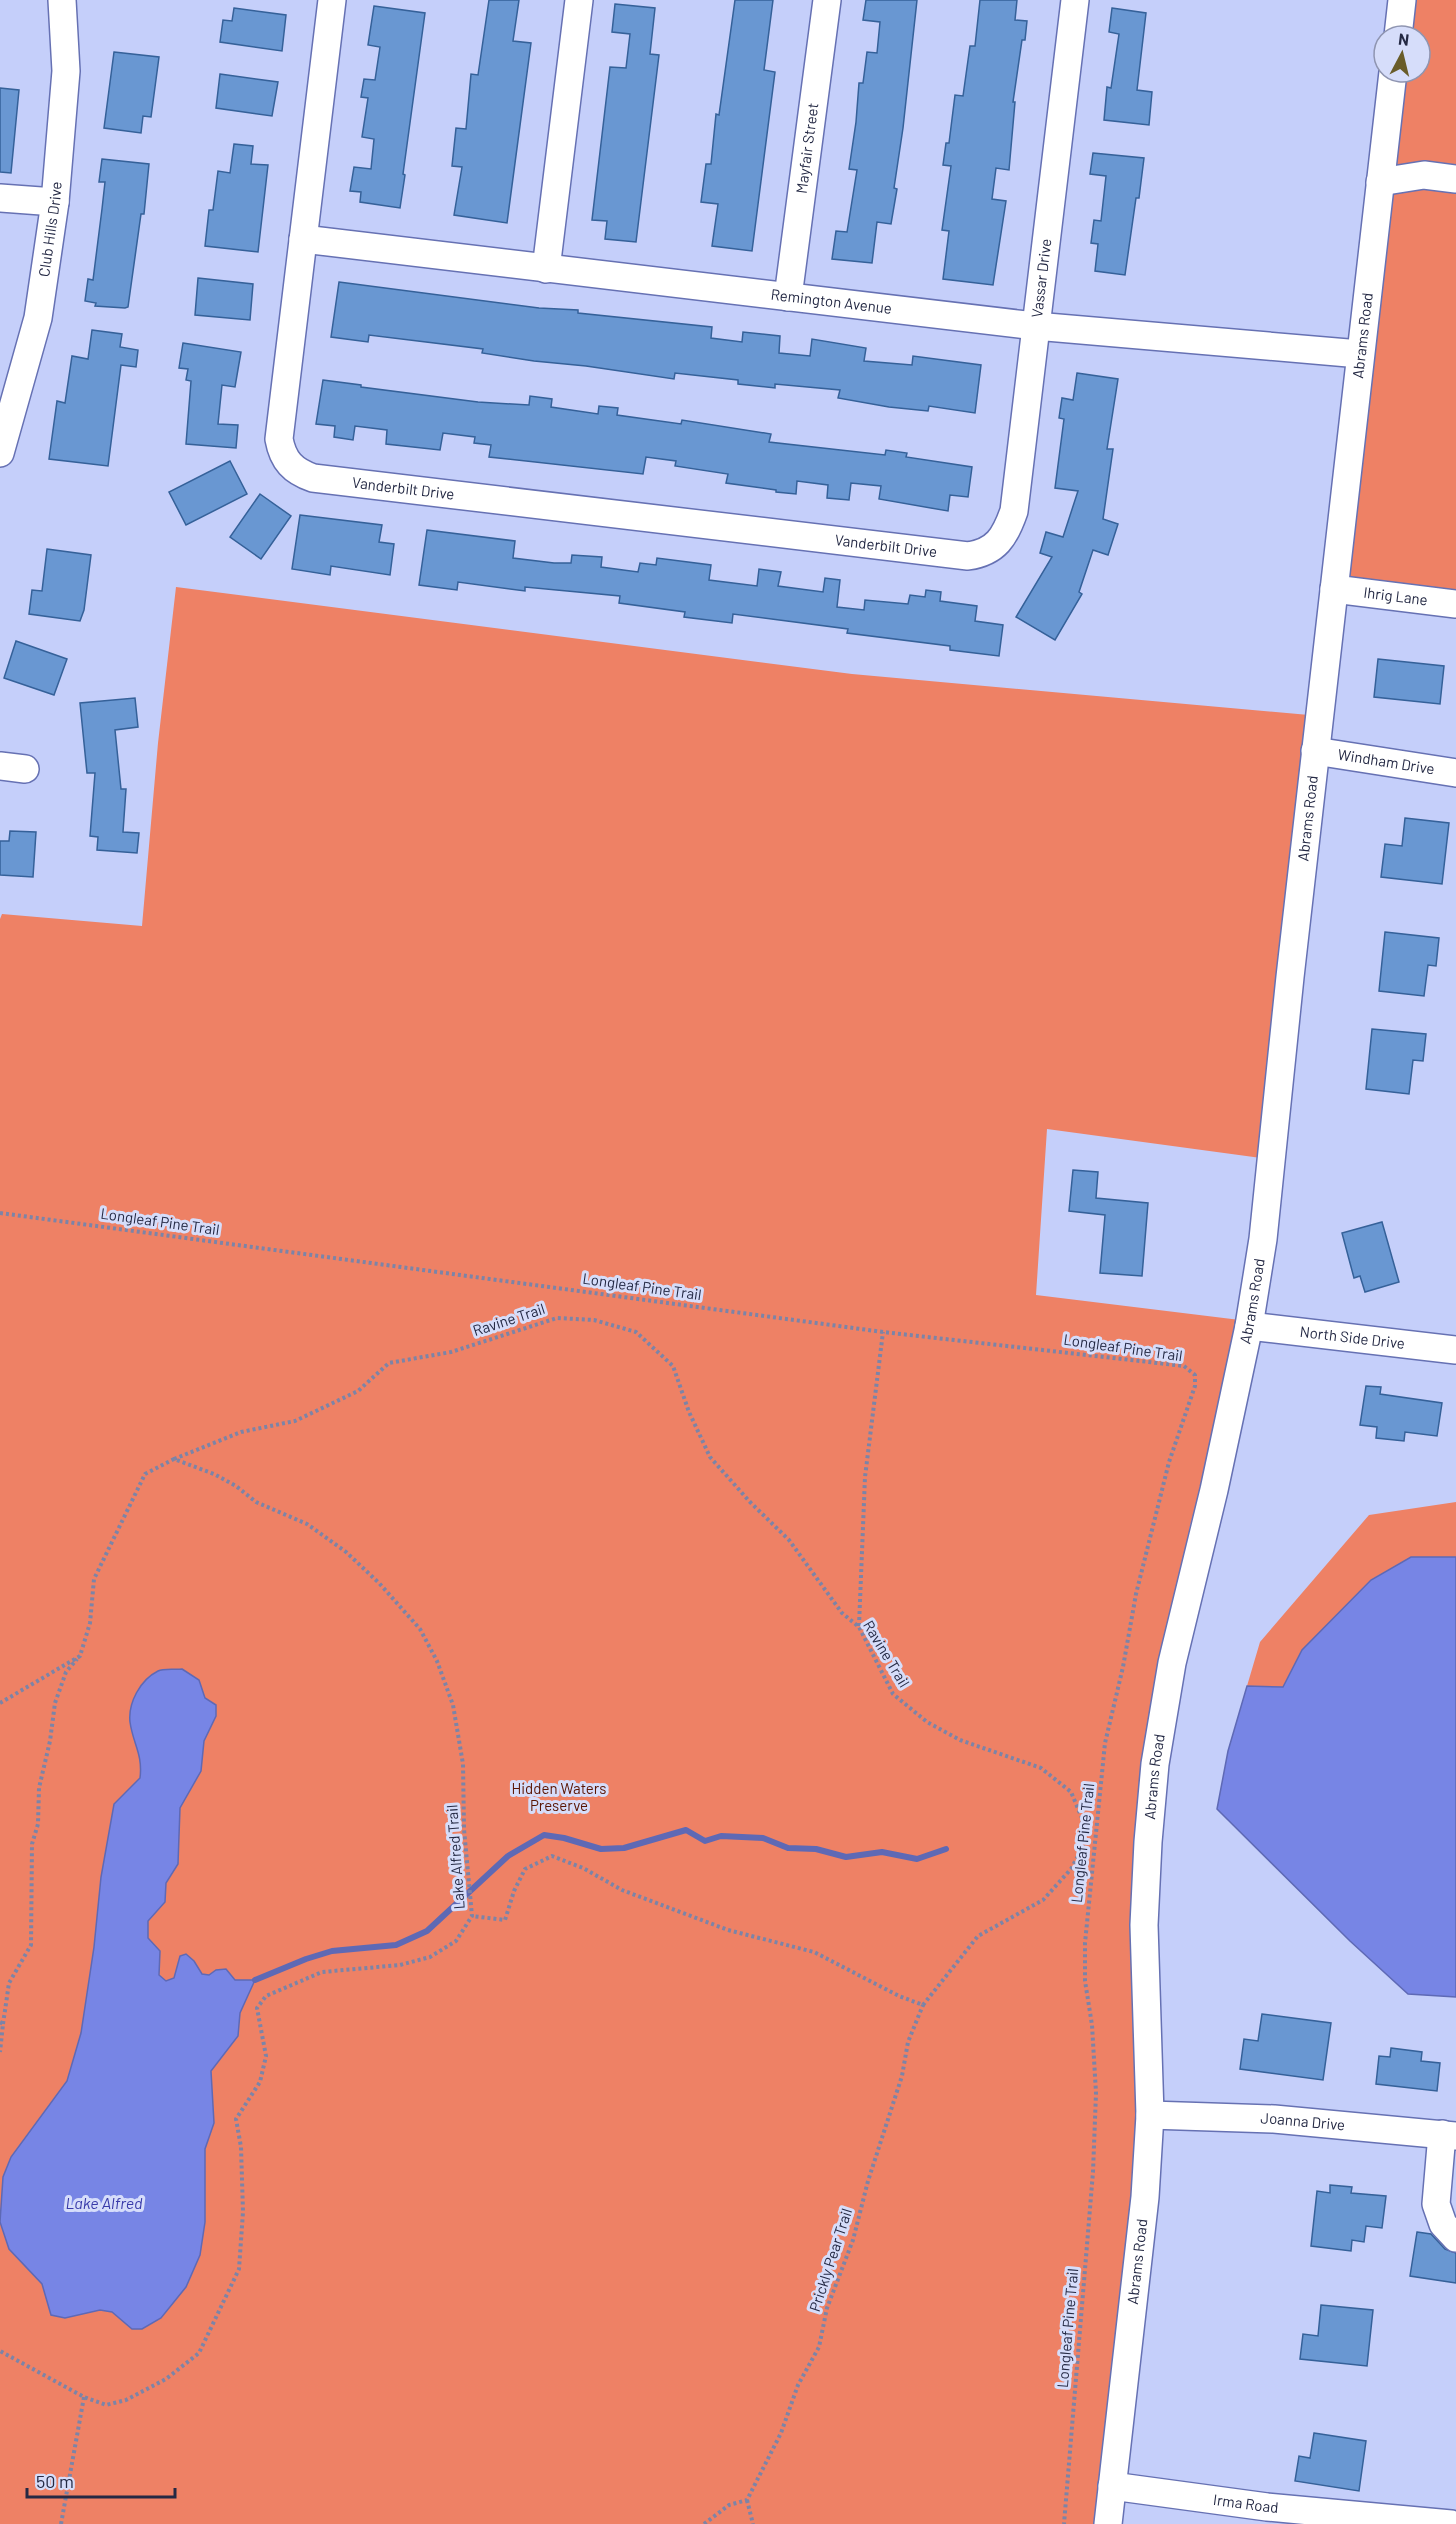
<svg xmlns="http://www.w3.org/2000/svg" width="1456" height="2524" viewBox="0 0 1456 2524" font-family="Barlow,sans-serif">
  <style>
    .green { fill: #ee8165 }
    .water { fill: #7785e5; stroke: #5e69b5; stroke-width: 1.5 }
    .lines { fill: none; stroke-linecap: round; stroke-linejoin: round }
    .stream { stroke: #5e69b5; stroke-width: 6 }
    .building { fill: #6997d2; stroke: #356199; stroke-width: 1.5 }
    .minor-casing { stroke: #6671b3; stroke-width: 30 }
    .path { stroke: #7c84a7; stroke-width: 4; stroke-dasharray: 3 3; stroke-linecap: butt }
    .minor { stroke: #fff; stroke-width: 27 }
    .labels { text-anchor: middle; stroke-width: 6; stroke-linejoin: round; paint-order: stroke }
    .street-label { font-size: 15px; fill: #242944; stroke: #d6ddfa }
    .park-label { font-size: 15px; fill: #591402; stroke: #d6ddfa }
    .water-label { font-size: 16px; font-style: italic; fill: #383aa9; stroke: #d6ddfa }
  </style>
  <rect width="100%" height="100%" fill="#c5cffa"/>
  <g class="green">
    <polygon points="1412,0 1456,0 1456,605 1344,593 1403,72 1420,72 1420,36 1408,36"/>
    <polygon points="176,587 852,674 1309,715 1261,1158 1047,1129 1036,1295 1240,1320 1221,1411 1190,1526 1181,1582 1134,2196 1098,2524 0,2524 0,919 2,914 142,926 158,743"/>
    <polygon points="1456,1502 1456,1557 1411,1558 1302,1650 1283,1687 1247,1686 1260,1642 1369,1515"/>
  </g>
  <g class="water">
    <polygon points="1411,1557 1456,1557 1456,1997 1408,1994 1350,1941 1217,1809 1228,1751 1247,1686 1283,1687 1302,1650 1371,1580"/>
    <path d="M 182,1669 L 199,1680 L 205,1698 L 216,1705 L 216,1716 L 204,1741 L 201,1771 L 180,1808 L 178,1864 L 166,1883 L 165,1902 L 148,1921 L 148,1938 L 160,1951 L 159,1975 L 166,1981 L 174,1978 L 180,1956 L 186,1954 L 194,1961 L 202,1974 L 209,1975 L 216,1970 L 226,1969 L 235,1980 L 255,1980 L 240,2013 L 238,2036 L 211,2071 L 214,2123 L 205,2149 L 205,2222 L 200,2255 L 186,2287 L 161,2318 L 142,2329 L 132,2329 L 112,2312 L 100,2310 L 65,2318 L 51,2315 L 42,2284 L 9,2249 L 0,2222 L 3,2177 L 11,2157 L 67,2081 L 81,2033 L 94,1947 L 101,1877 L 114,1804 L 140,1778 C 143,1754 133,1744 130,1722 C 128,1703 140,1680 158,1671 C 164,1668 175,1670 182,1669 Z"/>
  </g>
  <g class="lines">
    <polyline class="stream" points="255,1980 306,1959 332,1951 396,1945 427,1931 508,1856 544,1835 564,1838 601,1849 624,1848 686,1830 705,1841 721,1836 763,1838 788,1848 816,1849 846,1857 882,1852 917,1859 946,1849"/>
  </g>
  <g class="building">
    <polygon points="489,0 519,0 513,41 531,43 507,223 454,215 462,167 452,166 456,128 466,129 471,74 478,75"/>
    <polygon points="735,0 773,0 764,70 775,72 752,251 712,246 718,204 701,202 706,164 711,164 716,114 719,115"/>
    <polygon points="866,0 917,0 903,128 894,188 897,189 891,224 877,222 872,263 832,259 836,231 847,232 857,170 849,169 856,122 859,83 863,83 867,52 877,53 880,22 863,20"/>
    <polygon points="980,0 1017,0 1015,20 1027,21 1025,40 1022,40 1013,102 1015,102 1009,170 996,168 992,199 1006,201 993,285 943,279 949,231 942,230 951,166 943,165 946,143 949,143 955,95 963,96 970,46 975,46"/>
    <polygon points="615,4 655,8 650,54 659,55 636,242 605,239 607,221 592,220 610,67 626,68 630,34 612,32"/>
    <polygon points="374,6 425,13 403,174 405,175 400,208 360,202 361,192 350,191 354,167 371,169 374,139 362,137 368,98 361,97 364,79 375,80 380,47 368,45"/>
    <polygon points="234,8 286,15 282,51 220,42 223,20 232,21"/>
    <polygon points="1112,8 1146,13 1137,90 1152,92 1149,125 1104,120 1107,87 1111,88 1119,34 1109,32"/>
    <polygon points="114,52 159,57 151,117 143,116 141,133 104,128"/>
    <polygon points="220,74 278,82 272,116 216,108"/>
    <polygon points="0,88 19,90 11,173 0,172"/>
    <polygon points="234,144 253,146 251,164 268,165 258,252 205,246 209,210 213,210 218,171 230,173"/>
    <polygon points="1093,153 1144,158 1139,198 1136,198 1125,275 1095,271 1098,244 1091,243 1094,220 1101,221 1106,176 1090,174"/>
    <polygon points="102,159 149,164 144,214 141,214 128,307 125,308 95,306 96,303 85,301 88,279 93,280 102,209 105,182 99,182"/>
    <polygon points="198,278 253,284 250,320 195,315"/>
    <polygon points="339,282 539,308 578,310 578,313 712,327 711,338 742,342 743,332 780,336 779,353 810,356 812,339 866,348 864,361 912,365 913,356 981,365 975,413 929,406 928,411 889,407 838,398 840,390 775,384 775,388 738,384 738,380 675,373 674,379 586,366 534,361 482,353 483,349 369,335 368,342 331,337"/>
    <polygon points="92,330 122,334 120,347 138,350 136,367 121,365 108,466 49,459 57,401 65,403 72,356 88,359"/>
    <polygon points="183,343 241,352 235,387 222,385 218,424 238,425 236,448 186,444 191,381 186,380 188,369 179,368"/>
    <polygon points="1077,373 1118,379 1107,449 1113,449 1103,519 1118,524 1108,555 1093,550 1079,592 1082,594 1055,640 1016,617 1052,557 1040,553 1046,532 1063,537 1078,491 1055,488 1064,419 1059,418 1062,398 1073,400"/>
    <polygon points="323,380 361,385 361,387 478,402 529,405 530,396 552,399 551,407 598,414 599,406 618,408 617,415 681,424 682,420 771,434 769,442 885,455 886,450 907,453 906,457 972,467 968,497 950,495 948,511 879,499 881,486 851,483 849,500 827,498 828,485 797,481 796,494 776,492 776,490 726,483 728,474 675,466 676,461 646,457 643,474 489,457 491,445 474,443 475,437 443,433 440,450 386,444 387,430 355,426 353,440 334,437 335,426 316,424"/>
    <polygon points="230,461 247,494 186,525 169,492"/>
    <polygon points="260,494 291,516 261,559 230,537"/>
    <polygon points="300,515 382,525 379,542 394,544 390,575 331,566 330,575 292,569"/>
    <polygon points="427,530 515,541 513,558 554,563 571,563 572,555 602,557 601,567 638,572 640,563 656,565 657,558 711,565 709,580 757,586 759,569 781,572 778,586 823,592 825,578 840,580 837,607 864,610 865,600 908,604 910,595 925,597 926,590 941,592 940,601 977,606 975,621 1003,625 999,656 950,650 950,646 847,633 848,629 733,614 732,623 684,617 685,612 619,603 620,596 525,587 525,591 458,582 457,590 419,585"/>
    <polygon points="47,549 91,555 84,610 80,621 29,614 32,590 42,591"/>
    <polygon points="16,641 67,659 54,695 4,678"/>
    <polygon points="1378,659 1444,666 1440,704 1374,697"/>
    <polygon points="135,698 138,727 115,730 121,789 126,789 123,832 139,833 137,853 97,850 98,837 90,836 95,773 87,773 80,703"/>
    <polygon points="1405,818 1449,823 1442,884 1381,877 1385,844 1402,846"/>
    <polygon points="10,831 36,832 33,877 0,875 0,841 9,841"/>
    <polygon points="1385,932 1439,938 1436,966 1428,965 1424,996 1379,991"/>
    <polygon points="1372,1029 1426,1034 1423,1061 1413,1060 1409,1094 1366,1089"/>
    <polygon points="1073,1170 1098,1172 1096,1198 1148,1203 1142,1276 1100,1273 1105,1215 1069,1211"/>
    <polygon points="1382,1222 1399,1282 1365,1292 1360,1276 1354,1278 1342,1233"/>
    <polygon points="1366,1386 1381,1387 1380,1394 1442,1403 1437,1436 1405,1432 1404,1441 1376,1438 1377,1427 1360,1425"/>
    <polygon points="1262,2014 1331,2023 1323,2080 1240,2069 1244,2039 1258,2041"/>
    <polygon points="1391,2048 1422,2052 1421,2061 1440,2063 1437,2091 1376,2084 1379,2056 1390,2057"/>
    <polygon points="1330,2185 1352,2187 1351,2193 1386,2196 1382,2228 1366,2226 1364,2242 1352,2240 1351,2251 1311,2246 1317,2191 1330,2193"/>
    <polygon points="1417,2232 1431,2234 1445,2249 1456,2253 1456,2283 1410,2276"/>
    <polygon points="1321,2305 1373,2310 1367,2366 1300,2359 1303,2334 1318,2336"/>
    <polygon points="1314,2433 1366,2441 1359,2491 1295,2481 1299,2456 1310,2458"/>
  </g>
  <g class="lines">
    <g class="minor-casing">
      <g id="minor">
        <path id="s1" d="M 332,0 L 279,439 C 283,461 293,471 313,478 L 968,556 C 996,552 1005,537 1014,511 L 1075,0"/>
        <polyline points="1398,36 1402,0"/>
        <polyline points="1380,182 1424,175 1456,179"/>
        <polyline points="0,198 55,202"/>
        <path id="s2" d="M 303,239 L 1035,326 L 1360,354"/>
        <polyline points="546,269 579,0"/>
        <path id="s3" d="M 788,297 L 827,0"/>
        <path id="s4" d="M 0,453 L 38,318 L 55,202 L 66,71 L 62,0"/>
        <path id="s5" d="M 1334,589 L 1456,604"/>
        <path id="s6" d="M 1315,751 L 1456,773"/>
        <polyline points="0,766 25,769"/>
        <path id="s7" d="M 1249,1326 L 1456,1350"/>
        <path id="s8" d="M 1150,2115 L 1274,2119 L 1456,2136"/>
        <polyline points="1442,2134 1436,2204 1443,2224 1456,2238"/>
        <path id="s9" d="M 1112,2486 L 1267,2507 L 1451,2524"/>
        <path id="s10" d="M 1108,2524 L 1145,2197 L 1150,2115 L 1144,1925 L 1148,1842 L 1155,1764 L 1172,1663 L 1214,1490 L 1249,1326 L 1263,1239 L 1290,977 L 1393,72"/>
      </g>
    </g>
    <g class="path">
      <polyline points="0,1213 883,1332 1184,1366 1195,1375 1195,1386 1169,1462 1136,1594 1123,1667 1105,1743 1085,1943 1085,1981 1092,2025 1096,2093 1093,2172 1064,2524"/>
      <polyline points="174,1459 241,1432 295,1421 358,1391 389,1363 451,1352 557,1318 594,1320 636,1332 673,1366 689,1412 710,1457 750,1502 789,1540 842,1613 859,1627 893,1694 927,1722 960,1740 1041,1768 1071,1792 1082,1818 1083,1847 1071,1869 1043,1900 978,1936 923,2005 899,1996 814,1952 728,1930 622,1890 583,1868 552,1856 525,1869 514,1891 505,1920 472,1916"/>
      <polyline points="859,1626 865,1477 883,1332"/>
      <polyline points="0,1703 80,1656 90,1623 94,1579 145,1474 174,1459 214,1474 236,1486 256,1502 307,1524 346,1552 379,1583 420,1629 437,1661 453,1705 463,1764 464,1829 472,1916 456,1941 430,1957 400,1965 322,1972 266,1996 257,2008 266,2056 260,2082 236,2119 241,2147 243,2212 239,2269 199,2353 166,2379 126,2400 106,2405 84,2397 0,2351"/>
      <polyline points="0,2022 3,2024 0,2052"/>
      <polyline points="3,2024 9,1983 31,1945 32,1844 38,1824 39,1788 50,1741 55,1703 66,1672 77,1659"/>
      <polyline points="747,2500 753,2524"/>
      <polyline points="61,2524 84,2397"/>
      <polyline points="704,2524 729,2505 747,2500 781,2433 798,2385 819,2347 827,2308 853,2240 868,2181 902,2076 908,2042 923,2005"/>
    </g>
    <use href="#minor" class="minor"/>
  </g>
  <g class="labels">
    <g class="street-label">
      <text dy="5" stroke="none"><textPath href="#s3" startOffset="150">Mayfair Street</textPath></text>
      <text dy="5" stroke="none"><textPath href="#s4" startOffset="230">Club Hills Drive</textPath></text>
      <text dy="5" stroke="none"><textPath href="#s1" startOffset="1460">Vassar Drive</textPath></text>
      <text dy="5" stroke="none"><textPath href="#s2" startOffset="532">Remington Avenue</textPath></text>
      <text dy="5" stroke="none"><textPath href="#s10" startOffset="2208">Abrams Road</textPath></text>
      <text dy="5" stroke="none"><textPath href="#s1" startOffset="588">Vanderbilt Drive</textPath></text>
      <text dy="5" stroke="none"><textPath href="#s1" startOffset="1074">Vanderbilt Drive</textPath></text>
      <text dy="5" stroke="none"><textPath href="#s5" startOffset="62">Ihrig Lane</textPath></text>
      <text dy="5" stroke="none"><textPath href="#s6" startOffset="72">Windham Drive</textPath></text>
      <text dy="5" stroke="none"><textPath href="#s10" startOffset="1722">Abrams Road</textPath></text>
      <text transform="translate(160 1222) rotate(8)" y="5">Longleaf Pine Trail</text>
      <text transform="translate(642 1287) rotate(8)" y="5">Longleaf Pine Trail</text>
      <text dy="5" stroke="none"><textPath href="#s10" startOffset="1236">Abrams Road</textPath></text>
      <text transform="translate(509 1320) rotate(-18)" y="5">Ravine Trail</text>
      <text dy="5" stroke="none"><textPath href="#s7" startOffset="104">North Side Drive</textPath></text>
      <text transform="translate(1123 1348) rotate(8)" y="5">Longleaf Pine Trail</text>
      <text transform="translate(886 1654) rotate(59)" y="5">Ravine Trail</text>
      <text dy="5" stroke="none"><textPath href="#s10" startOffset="750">Abrams Road</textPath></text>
      <text transform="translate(1083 1843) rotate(-84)" y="5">Longleaf Pine Trail</text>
      <text transform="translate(456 1857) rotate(-94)" y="5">Lake Alfred Trail</text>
      <text dy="5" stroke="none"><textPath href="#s8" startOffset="153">Joanna Drive</textPath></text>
      <text transform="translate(831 2260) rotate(-72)" y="5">Prickly Pear Trail</text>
      <text dy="5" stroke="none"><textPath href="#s10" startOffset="264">Abrams Road</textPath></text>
      <text transform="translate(1068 2328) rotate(-85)" y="5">Longleaf Pine Trail</text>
      <text dy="5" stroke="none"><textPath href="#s9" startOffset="135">Irma Road</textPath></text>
    </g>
    <g class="park-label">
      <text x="559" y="1794">Hidden Waters<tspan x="559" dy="17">Preserve</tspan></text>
    </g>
    <g class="water-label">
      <text x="104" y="2209">Lake Alfred</text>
    </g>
  </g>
  <g transform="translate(1402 54) rotate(7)"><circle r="28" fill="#d6ddfa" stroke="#8f95b1" stroke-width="1.5"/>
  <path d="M0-4.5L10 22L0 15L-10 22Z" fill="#695c29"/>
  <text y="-9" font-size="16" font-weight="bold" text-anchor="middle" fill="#242944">N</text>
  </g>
  <path d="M27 2488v9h148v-9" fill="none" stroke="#242944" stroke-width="3"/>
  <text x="36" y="2488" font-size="18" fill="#242944" stroke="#d6ddfa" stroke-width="4.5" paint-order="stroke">50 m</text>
</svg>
